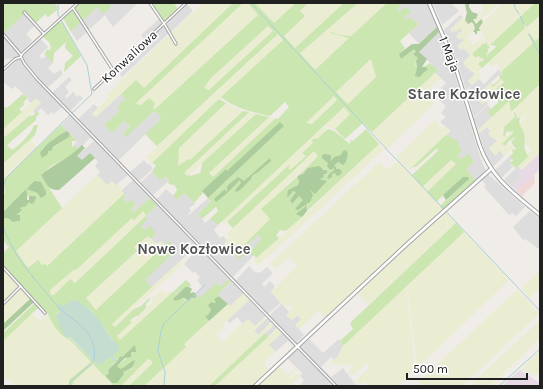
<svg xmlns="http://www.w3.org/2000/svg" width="543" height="389" viewBox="0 0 543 389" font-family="Karla,sans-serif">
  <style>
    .residential { fill: #dedddd }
    .commercial { fill: #efd8d7 }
    .industrial { fill: #e8d9e6 }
    .farmland { fill: #ebedd3 }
    .grass { fill: #cbe6b0; fill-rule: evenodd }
    .forest { fill: #accc9e }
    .wetland { fill: #c5ddd1 }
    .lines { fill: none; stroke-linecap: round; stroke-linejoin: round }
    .stream { stroke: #aad0da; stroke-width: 1 }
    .minor-casing { stroke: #a4a4a4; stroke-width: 3.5 }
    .tertiary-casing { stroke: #a4a4a4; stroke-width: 4.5 }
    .minor { stroke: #fff; stroke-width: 1.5 }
    .tertiary { stroke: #fff; stroke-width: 2.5 }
    .labels { text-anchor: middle; stroke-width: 3; stroke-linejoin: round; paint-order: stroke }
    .street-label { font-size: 13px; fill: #202020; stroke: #fff }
    .quarter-label { font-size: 15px; font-weight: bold; fill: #535353; stroke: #fff }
  </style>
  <rect width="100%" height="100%" fill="#f0ece7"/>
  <g class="residential">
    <polygon points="109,3 138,3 113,27 105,15 77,41 71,32 97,7 111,8"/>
    <polygon points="403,3 427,3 437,27 419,44 409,33 419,24 412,19 405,20 403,18 411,12 399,12 397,9"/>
    <polygon points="433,3 451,3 459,11 442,25"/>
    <polygon points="187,4 193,11 171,32 167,24 167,22"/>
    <polygon points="24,14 35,25 26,34 32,41 21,52 19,57 3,60 3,32 5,32"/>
    <polygon points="460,15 463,17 450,30 454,30 460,28 462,30 462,37 464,40 463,48 471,55 465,66 475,74 468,81 472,85 466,90 457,60 444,30"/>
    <polygon points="159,19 169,33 122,77 116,70 146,41 141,35"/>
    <polygon points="439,32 450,59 480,157 486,171 476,181 466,169 474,161 461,159 457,155 462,152 457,140 446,135 450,131 440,122 446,117 441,113 446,106 439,100 445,93 441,88 446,83 435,73 438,70 419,52"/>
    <polygon points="39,37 48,47 39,56 42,59 46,56 53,63 48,68 54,74 60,70 63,74 47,88 52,93 69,77 72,80 65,87 69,92 65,96 67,98 73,92 77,97 79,95 83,98 68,113 62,107 54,114 52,112 48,115 41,108 35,114 33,111 41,103 36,99 31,104 28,100 29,99 15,86 12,89 3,82 3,74 17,60 20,60 22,52"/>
    <polygon points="499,69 501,73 482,91 484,94 482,102 483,103 486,101 488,104 474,117 469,99 484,84 468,98 466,91 479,79 484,84"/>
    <polygon points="121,94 125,99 111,133 124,121 130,126 123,133 126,136 153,112 158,113 161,119 119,160 130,172 144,160 148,165 150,164 153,169 139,181 140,183 152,172 160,180 165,177 169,181 153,195 157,199 166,189 178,200 185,192 195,204 189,208 191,211 188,214 189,215 208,198 211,201 198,214 205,223 210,219 218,225 214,230 220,238 223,236 227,240 225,244 239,258 247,251 245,247 258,235 262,239 249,252 252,257 233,277 236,280 249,266 256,273 258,272 260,273 267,267 273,273 262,284 264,287 270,281 275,286 271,292 289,312 286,315 297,315 301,319 296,325 304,335 297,342 301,346 309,339 323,353 339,339 343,346 338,356 334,360 331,357 321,367 331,377 343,368 357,386 300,386 304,380 300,376 302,373 284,355 294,346 288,341 275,352 269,345 277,328 268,337 265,333 274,325 258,335 254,331 281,304 280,303 255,326 248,320 243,324 237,317 230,323 227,321 250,299 244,293 230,307 218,294 231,282 220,287 216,284 200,299 195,294 202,287 197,280 200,277 195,272 193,273 184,264 193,254 191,251 152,287 144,280 171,255 167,251 169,242 165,245 160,241 157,244 151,239 156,234 145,230 140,226 146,216 157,205 150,198 134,212 131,209 136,204 127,204 123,199 126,196 121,191 133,180 128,175 116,185 107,185 97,175 100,172 95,166 98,162 90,153 82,160 77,156 94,141 90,138 78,150 74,145 77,141 61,125 73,114 78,119 94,104 98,108 92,114 96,117"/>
    <polygon points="488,105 491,109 487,112 492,117 478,130 474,118"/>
    <polygon points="487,127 497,141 500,151 504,156 493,167 486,155 479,133"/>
    <polygon points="509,157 512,159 509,163 513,167 501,178 495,170"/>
    <polygon points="518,166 522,170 519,172 523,176 512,187 504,180"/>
    <polygon points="487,173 525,207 516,216 512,213 509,215 484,187 486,185 481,179"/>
    <polygon points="530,211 540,219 540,250 525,239 523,240 513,227"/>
  </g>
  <polygon class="commercial" points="534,174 535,183 522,196 516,191"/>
  <g class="industrial">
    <polygon points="540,153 540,169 516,191 512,187 523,176 519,172"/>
    <polygon points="520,370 540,383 540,386 502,386"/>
  </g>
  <g class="farmland">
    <polygon points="203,3 233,3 144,88 136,80 96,117 92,114 109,97 107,94"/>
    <polygon points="243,3 248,3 258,15 155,109 134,104"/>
    <polygon points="255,3 296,3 274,24"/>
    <polygon points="308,3 344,3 295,48 283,36 305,16 300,11"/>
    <polygon points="358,3 387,3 351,36 339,35 331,32 330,33 336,35 349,38 315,70 300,53"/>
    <polygon points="484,3 499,3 477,23 475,20 484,10 481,6"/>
    <polygon points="503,3 511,3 513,5 515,3 535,3 521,16 517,10 519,18 488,46 486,44 482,32 479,28 481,24"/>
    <polygon points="540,14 540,37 535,41 529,34 528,34 533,43 501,72 498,63 492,67 487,63 497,46 523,22 527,26"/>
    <polygon points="463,17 468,24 472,22 473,23 469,29 473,24 474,25 473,27 475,29 467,37 473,45 481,38 484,43 472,54 478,56 482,60 478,64 482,68 478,71 482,76 472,85 468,81 475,74 466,67 463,62 470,55 464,48 461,50 457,46 464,40 462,38 460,40 456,36 462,30 460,28 456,32 454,30 452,32 450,30"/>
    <polygon points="268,26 273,31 209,90 203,87 210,79"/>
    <polygon points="278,34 283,40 152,163 146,157"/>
    <polygon points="372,59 376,77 348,104 336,92"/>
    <polygon points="435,73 441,78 430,88 436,95 431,100 434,104 387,149 372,132"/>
    <polygon points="501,79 502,81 500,85 485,100 486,101 483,104 481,103 478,100 484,94 482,91 490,83 493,87"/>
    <polygon points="540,85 540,153 522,170 518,166 528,157 528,153 532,149 527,145 525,142 523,130 519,124 526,118 524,116 520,119 514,109"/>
    <polygon points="334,96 338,99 311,124 306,123"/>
    <polygon points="36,98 41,103 5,137 3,135 3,129"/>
    <polygon points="510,100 509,105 512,107 515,117 500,131 506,137 512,130 514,132 505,146 509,143 513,148 504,156 500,151 495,156 489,148 497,141 488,134 491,131 487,127 479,133 478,130"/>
    <polygon points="226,103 243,111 189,161 188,159 178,166 178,148"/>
    <polygon points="344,106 350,114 335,129 323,126"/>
    <polygon points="249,112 256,114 188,176 184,173"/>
    <polygon points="269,117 276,118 213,177 209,173"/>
    <polygon points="435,120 442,129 445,126 451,131 409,170 396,157"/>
    <polygon points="322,127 328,129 302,153 306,155 290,170 287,168 289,165 224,224 221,221"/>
    <polygon points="31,139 36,147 3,179 3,167 5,165 5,164"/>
    <polygon points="379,144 384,149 279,247 258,265 254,261 256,258 278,237 282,236"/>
    <polygon points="314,151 318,155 262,209 270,219 235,254 224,244 229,237 226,234"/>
    <polygon points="451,160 456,164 427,192 443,210 327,317 323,316 319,310 299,329 295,325 301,319 298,315 292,320 286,316 293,308 290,304 286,307 284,303 282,304 271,292 297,266 289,257 276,268 270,264 379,162 388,170 398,161 422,186"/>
    <polygon points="97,175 107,185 112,181 116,185 118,184 124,194 46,266 28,268 16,251"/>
    <polygon points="143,211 146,216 74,283 70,280 54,295 51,295 49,293 50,290 72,271 77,269 132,218 134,220"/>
    <polygon points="446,211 456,223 368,305 357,293"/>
    <polygon points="464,232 509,280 417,368 407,284"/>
    <polygon points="148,235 156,244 160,241 165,245 97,310 86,299 137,251 134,247"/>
    <polygon points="180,261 183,264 114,327 112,324"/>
    <polygon points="3,268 20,286 3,303"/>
    <polygon points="540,270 540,288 529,298 526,294 526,292 521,288"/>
    <polygon points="406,286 415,369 397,386 368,386 364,381 359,385 355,381 370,367 367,363 352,376 348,371 353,366 349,364 345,365 344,364 338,365 332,364 330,361 334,360 338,356 343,346"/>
    <polygon points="21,287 31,298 3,324 3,304"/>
    <polygon points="162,289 163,293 174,291 120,340 117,336 150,305 153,302 152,300 149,301"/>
    <polygon points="518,289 539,314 462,386 420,386 419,381"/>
    <polygon points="244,293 250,299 222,325 224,327 216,335 222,342 248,319 255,326 266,317 267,318 254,331 258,335 271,322 274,325 209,386 144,386 186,347 183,344 228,304 230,306"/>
    <polygon points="32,314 40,321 48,314 52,322 65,338 69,339 91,362 69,380 69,386 12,386 13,383 10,378 3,379 3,356 7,352 3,347 3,341"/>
    <polygon points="540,320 540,339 490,386 469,386"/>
    <polygon points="277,328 282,333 269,345 275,352 254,372 264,364 269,370 253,386 247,386 243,382 238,386 215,386"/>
    <polygon points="540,351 540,372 535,376 521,369"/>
    <polygon points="148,359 152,361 153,364 129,386 121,386"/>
    <polygon points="93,364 114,386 72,386 74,381"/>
    <polygon points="278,366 288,375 296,368 298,369 291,376 290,379 297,374 300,376 291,386 257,386"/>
  </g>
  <g class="grass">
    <polygon points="3,3 53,3 57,6 57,10 48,17 45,14 36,23 26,13 5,32 3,32"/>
    <polygon points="79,3 109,3 111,7 103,14 97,7 71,32 63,18"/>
    <polygon points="156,3 176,3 175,5 178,9 164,22 153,6"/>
    <path d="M 233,3 L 243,3 L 135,104 L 141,105 L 149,98 L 155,103 L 153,109 L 155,109 L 258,15 L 248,3 L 255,3 L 274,23 L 296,3 L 308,3 L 300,11 L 305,16 L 284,36 L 295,48 L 344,3 L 358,3 L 300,53 L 315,70 L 349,38 L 330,33 L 331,32 L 340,35 L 351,36 L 387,3 L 403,3 L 397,9 L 399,12 L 406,7 L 411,12 L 403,18 L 406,20 L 409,17 L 419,24 L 400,41 L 405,48 L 400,54 L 401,59 L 414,49 L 416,52 L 413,54 L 418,58 L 415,64 L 417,68 L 417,72 L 430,63 L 438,70 L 372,132 L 363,123 L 345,139 C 341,136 339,132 335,129 L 350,114 L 344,107 L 218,225 L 210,219 L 218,211 L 216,207 L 202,219 L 198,214 L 211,201 L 208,198 L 284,126 L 227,171 L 226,170 L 202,192 L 203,193 L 194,203 L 185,193 L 177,200 L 173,196 L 176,192 L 177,189 L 174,185 L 168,184 L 169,181 L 166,177 L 160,180 L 152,172 L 156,165 L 152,163 L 219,99 L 226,103 L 179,148 L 178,166 L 188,159 L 190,160 L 243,111 L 249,112 L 184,173 L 188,176 L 190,174 L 190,176 L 200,173 L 202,165 L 201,164 L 256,114 L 269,117 L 209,173 L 213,177 L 276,118 L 278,119 L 289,107 L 285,102 L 270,116 C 252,112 236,109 221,97 L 283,40 L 278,34 L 157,146 L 145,134 L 161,119 L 158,113 L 153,112 L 126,137 L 123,133 L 130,126 L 124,121 L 112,133 L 104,125 L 120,111 L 117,107 L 125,99 L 121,94 L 136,80 L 144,88 ZM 268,26 L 273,31 L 209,90 L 204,88 L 210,79 ZM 371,59 L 376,77 L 348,104 L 336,92 ZM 334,96 L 337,100 L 312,124 L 306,123 Z"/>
    <polygon points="535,3 540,3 540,15 527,27 523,23 525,28 482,68 478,64 481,61 483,62 483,57 482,59 478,56 476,58 472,54 484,43 485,44 486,42 488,46 490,45 486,56 497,46 490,45"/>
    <polygon points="58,22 62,22 81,56 64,72 65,63 73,56 65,48 66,42 54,53 53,63 44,54 48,49 49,51 51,48 49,42 42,36"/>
    <polygon points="529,33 535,41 540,37 540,84 511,112 509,101 492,117 487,112 499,102 495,98 499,94 495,90 504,82 501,79 493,87 490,83 493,85 500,79 499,75 501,74 503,77 501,72 533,43 528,34"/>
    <polygon points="23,94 28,98 23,102 25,104 19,109 22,112 3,129 3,121 4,120 3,118 3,108 6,107 7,108"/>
    <path d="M 38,111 L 39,114 L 36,117 L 36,120 L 7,145 L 12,150 C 20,145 31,134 34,125 L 38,125 L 35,135 L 3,164 L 3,135 L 5,137 L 30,115 L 32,116 Z"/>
    <polygon points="514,112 515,112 517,116 516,118 519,117 520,119 519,121 520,123 519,124 523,130 525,137 524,138 525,143 524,147 528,157 516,168 508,162 512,162 513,160 509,157 513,153 512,149 515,150 516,147 515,148 511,142 517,136 509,141 505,146 502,144 514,132 512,131 510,132 508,131 505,134 506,136 505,137 503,135 504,127 515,117"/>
    <path d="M 61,125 L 67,131 L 54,138 L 42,149 L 48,151 L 69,137 L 70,134 L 77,141 L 72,141 L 72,147 L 75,145 L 78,150 L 67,158 L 51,166 L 41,175 L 62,208 L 16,251 L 28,268 L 38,260 L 42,265 L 45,264 L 47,266 L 124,194 L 126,196 L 123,199 L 127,203 L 131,200 L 136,204 L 131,209 L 134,212 L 150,198 L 157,205 L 146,216 L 147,219 L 141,226 L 145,230 L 150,226 L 156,234 L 151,239 L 148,236 L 134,247 L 137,251 L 86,298 L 96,310 L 169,241 L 173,246 L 168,251 L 171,255 L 145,280 L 152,287 L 112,324 L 115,327 L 134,309 L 141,306 L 149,298 L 150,299 L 146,304 L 146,308 L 138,316 L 136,316 L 130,320 L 132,322 L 117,336 L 120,340 L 186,280 L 191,285 L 189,287 L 185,287 L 176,295 C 180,298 184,299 189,301 L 193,298 L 195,298 L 197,296 L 200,298 L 216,283 L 220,287 L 229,279 L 231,281 L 218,294 L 219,296 L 215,298 L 216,303 L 209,305 L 211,310 L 207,317 L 209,321 L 184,344 L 186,347 L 144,386 L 129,386 L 152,364 L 152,361 L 148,359 L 121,386 L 114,386 L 93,364 L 74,381 L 72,386 L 69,386 L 69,380 L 91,362 L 69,339 C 60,337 52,323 48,314 L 3,266 L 3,247 L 4,252 L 9,247 C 0,241 3,226 3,217 L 4,218 L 18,222 L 18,216 L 16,215 C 20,207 28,203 34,196 L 26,196 L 27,193 L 26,190 L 3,212 L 3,194 L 5,194 L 4,187 L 3,187 L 3,180 ZM 143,211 L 146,216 L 75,283 L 70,279 L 54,295 L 51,295 L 50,293 L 50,290 L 72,271 L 77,269 L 132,218 L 134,220 ZM 76,300 L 92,311 L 115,343 L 113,355 L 117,361 L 115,362 L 110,357 L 104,361 L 96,364 C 82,349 63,335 56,315 L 69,302 ZM 134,346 L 128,357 L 117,366 L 120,370 C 125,368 129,363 135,360 L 132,369 L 123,372 L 124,374 L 117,381 L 109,373 L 108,370 L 120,356 L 122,357 Z"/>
    <path d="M 328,129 C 338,131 342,139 350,144 L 351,139 L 353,141 L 366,129 L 379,144 L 307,211 L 306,204 L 309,188 L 325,180 L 320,179 L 327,170 L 320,168 L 299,175 L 318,156 L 314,151 L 233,228 L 227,222 L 289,165 L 290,166 L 288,168 L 290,170 L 306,156 L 302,153 L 313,143 L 312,140 L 315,138 L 317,139 ZM 348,154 L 346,162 L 341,164 L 338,162 L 334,166 L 336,169 L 340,169 L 342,172 L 335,172 L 332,174 L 332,177 L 329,174 L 335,170 L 334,168 L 326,160 L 331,161 L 338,156 Z"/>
    <polygon points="446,135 457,140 462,152 457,155 461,159 468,154 474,162 466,169 476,181 443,210 440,206 469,179 463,177 436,202 427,192 456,164 451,160 422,187 412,175 439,150 436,149 416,167 413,167 409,170"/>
    <polygon points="297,177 299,181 298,185 288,190 290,193 293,190 296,192 290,200 292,204 299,196 304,200 305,207 297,214 302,217 286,231 280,230 276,236 278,237 278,239 256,258 254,255 252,257 249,252 262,239 258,235 245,247 247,251 239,259 235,254 270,219 261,209"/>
    <polygon points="456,223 464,232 343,346 340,341 353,329 350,323"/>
    <polygon points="35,303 39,307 3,341 3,333"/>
    <polygon points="265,333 268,337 215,386 209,386"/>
  </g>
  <g class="forest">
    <polygon points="465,3 469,3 469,7 472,12 478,14 476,19 473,19 476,24 481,19 483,22 479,28 480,31 477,31 477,35 473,31 475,29 474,25 472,22 468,24 465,20 467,12 466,10"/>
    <polygon points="437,27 439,32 419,52 427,59 422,67 426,67 428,70 424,72 420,77 415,76 417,68 416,61 418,58 413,54 416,52 414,49 401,59 399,54 412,44 419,44"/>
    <polygon points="280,122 284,126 208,198 202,191 226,169 227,171"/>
    <path d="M 67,131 L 70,134 L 69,137 L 53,147 L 51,151 L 48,151 L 48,154 L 42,158 L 40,153 C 44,145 58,135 67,131 Z"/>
    <path d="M 82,145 L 85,148 L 77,156 L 82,160 L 90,153 L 95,158 L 59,190 C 48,191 46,183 41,175 C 54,164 70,158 82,145 Z"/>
    <polygon points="346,150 348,154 346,162 343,165 338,162 334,166 336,167 336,169 340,169 342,172 340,175 337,176 335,173 332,174 332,177 329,179 327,178 329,174 334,170 334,168 330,170 327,166 328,163 322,158 322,155 325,154 331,155 331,161 334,157 341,155 343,151"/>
    <polygon points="270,158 271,161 258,172 253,175 250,180 240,190 236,192 235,190 241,183 240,180 225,195 216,202 214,199 225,189 226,192 227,191 227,186 238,177 244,181"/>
    <polygon points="319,166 324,170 327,170 327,173 323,175 324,177 320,179 327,181 315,194 310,190 313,195 310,202 306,204 307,211 302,217 296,214 305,207 305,205 298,210 295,209 303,200 299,196 292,204 290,200 296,192 293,191 288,197 287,196 288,190 298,185 299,181 297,177 299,175 303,174 308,168"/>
    <polygon points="463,177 468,177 469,179 446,200 443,195"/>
    <path d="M 35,181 L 41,182 L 46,192 L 46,195 L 41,198 C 36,189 34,193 27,189 L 30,185 Z"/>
    <polygon points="26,189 27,193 27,200 29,200 29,196 34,196 36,197 34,203 31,204 29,202 26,206 20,208 22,210 16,215 20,215 20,221 13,222 9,219 4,218 3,212"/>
    <polygon points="185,287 189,287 192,289 190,293 194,292 197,296 195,298 192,298 189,301 184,298 175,301 173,299"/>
    <polygon points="219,296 228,304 209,321 205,316 208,315 211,310 208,305 212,302 213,303 216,303 214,299"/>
    <polygon points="31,298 34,302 3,331 3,324"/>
    <path d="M 135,345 L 136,352 L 131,352 L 131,357 L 125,358 L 117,366 L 120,369 C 125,368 129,362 135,360 C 134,368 130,369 123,372 L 124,374 L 117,383 L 112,383 L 106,376 L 109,373 L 108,370 L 117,361 L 120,356 L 122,357 Z"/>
  </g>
  <path class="wetland" d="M 76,300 C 84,305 90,309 96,316 C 104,326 109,339 120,346 L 117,352 L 113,355 L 117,361 L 115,362 L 110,357 L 107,359 L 101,365 L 96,364 L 70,337 L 65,337 L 60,327 L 56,315 L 60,312 L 58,304 L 64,306 L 69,302 Z"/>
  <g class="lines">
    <g class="stream">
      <polyline points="58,3 58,15 60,18"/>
      <polyline points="251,3 390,153 406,169 540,311"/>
      <polyline points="514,3 515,7"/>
      <polyline points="515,8 519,14"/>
      <polyline points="520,16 524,25"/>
      <polyline points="61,20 87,65 92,94 72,113"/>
      <polyline points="529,34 535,46"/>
      <polyline points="536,47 540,55"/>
      <polyline points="3,188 6,178 70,115"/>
      <path d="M 3,227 C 11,250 26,269 42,288 C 48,295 54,302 60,309 C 69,317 81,324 88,333 C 93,340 97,354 93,362"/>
      <polyline points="162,329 164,323 205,285"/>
      <polyline points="160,336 161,331"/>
      <polyline points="160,337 158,351 165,372 164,386"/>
      <polyline points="70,386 70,382 91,364"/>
      <polyline points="499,386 540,349"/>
    </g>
    <g class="minor-casing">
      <g id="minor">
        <polyline points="150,3 165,25 176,44"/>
        <polyline points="73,8 113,70"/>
        <polyline points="24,12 44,34"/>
        <polyline points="3,34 21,55"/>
        <polyline points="21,56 23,53 78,3"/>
        <polyline points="21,57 24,63 37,79 336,386"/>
        <polyline points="3,70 15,59 21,57"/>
        <polyline points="94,89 186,3"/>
        <polyline points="3,267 45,313"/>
        <polyline points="3,304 21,286"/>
      </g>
    </g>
    <g class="tertiary-casing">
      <g id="tertiary">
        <path d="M 429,3 L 453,59 L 480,146 C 492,179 514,193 540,215"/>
        <polyline points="255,386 406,245 491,169"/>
      </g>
    </g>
    <use href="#minor" class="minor"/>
    <use href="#tertiary" class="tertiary"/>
  </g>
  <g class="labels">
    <g class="street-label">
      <text transform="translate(450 54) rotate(69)" y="5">1 Maja</text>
      <text transform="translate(129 56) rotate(-43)" y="5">Konwaliowa</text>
    </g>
    <g class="quarter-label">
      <text x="464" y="99">Stare Kozłowice</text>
      <text x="194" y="254">Nowe Kozłowice</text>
    </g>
  </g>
  <rect width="543" height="389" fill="none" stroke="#202020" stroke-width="8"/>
  <path d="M407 373v6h120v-6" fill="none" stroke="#202020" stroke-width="2"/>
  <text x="413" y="373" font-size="12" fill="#202020" stroke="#ffffff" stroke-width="3" paint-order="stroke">500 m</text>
</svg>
